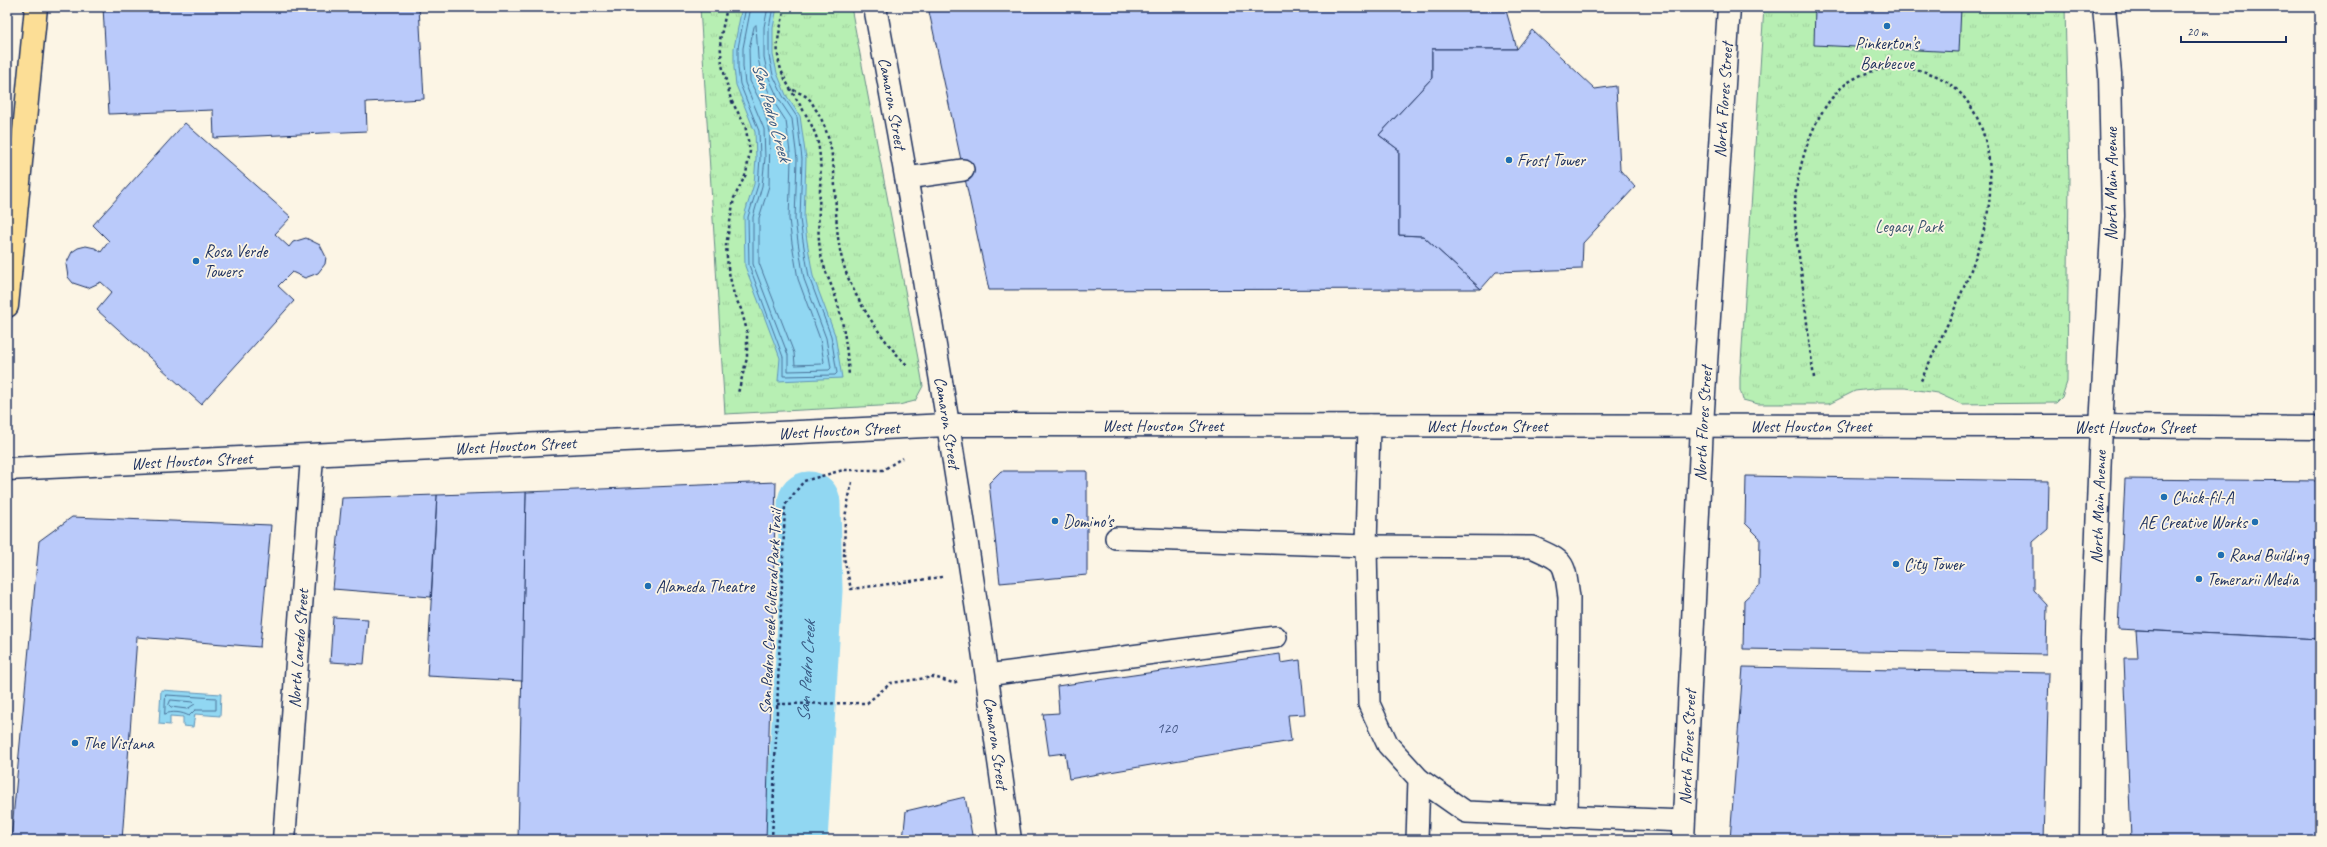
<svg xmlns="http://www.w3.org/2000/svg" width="2327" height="847" viewBox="0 0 2327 847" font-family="Caveat,sans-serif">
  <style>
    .park { fill: url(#park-tufts); stroke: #698f88 }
    .water { fill: #91d7f2; stroke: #6294b7 }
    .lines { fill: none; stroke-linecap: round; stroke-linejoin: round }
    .shore { stroke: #4a7299; stroke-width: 1 }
    .river { stroke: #91d7f2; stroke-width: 63 }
    .building { fill: #bacafa; stroke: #1b2f5e }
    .service-casing { stroke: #1b2f5e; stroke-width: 24 }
    .minor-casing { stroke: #1b2f5e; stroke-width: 25 }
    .tertiary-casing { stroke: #1b2f5e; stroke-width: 25 }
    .secondary-casing { stroke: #1b2f5e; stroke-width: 25 }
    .primary-casing { stroke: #1b2f5e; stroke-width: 25 }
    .path { stroke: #1b2f5e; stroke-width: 2.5; stroke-dasharray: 3 3; stroke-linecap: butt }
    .service { stroke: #fcf5e5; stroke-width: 21 }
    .minor { stroke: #fcf5e5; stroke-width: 22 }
    .tertiary { stroke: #fcf5e5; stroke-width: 22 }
    .secondary { stroke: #fcf5e5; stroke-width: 22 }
    .primary { stroke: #fcde96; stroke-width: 22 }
    .poi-dot { fill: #1f6fb2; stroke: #fcf5e5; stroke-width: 1.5 }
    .labels { text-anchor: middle; stroke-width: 3.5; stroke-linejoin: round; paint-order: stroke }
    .number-label { font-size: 15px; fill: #435685 }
    .poi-label { font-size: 17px; fill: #1b2f5e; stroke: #fcf5e5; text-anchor: start }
    .street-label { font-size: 17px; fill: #1b2f5e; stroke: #fcf5e5 }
    .park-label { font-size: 17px; fill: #3a556f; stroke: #fcf5e5 }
    .water-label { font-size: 18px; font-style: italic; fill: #385983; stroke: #fcf5e5 }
  </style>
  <defs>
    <pattern id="park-tufts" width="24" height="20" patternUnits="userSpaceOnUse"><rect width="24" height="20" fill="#b7efb3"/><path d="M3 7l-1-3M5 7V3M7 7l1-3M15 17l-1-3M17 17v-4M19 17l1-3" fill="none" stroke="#9dcd9c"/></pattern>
  </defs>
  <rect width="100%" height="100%" fill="#fcf5e5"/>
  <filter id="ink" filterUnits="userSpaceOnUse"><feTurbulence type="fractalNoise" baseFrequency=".025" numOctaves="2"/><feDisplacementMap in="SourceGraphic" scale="8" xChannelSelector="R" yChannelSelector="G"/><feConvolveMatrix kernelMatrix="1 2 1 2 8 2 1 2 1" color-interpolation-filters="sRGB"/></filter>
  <g filter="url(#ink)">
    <g class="park">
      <polygon points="700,7 851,7 921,374 923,386 915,401 899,405 725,414"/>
      <polygon points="1764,7 2065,7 2069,178 2067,382 2062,397 2056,403 1961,404 1937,393 1905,388 1881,388 1855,391 1829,404 1758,404 1743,400 1740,390 1740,378"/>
    </g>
    <g class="water">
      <polygon points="742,7 777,7 773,28 773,55 777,73 786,95 800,116 806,159 804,219 807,241 813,276 835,335 842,378 778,381 780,358 745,266 744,216 754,184 756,158 755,132 736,85 734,68 734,48"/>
      <polygon points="161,690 221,694 220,716 195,714 193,727 183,726 183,717 170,716 170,725 159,724"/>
    </g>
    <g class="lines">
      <g class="shore">
        <polyline points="746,7 738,48 738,68 740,84 759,131 760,158 758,185 748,217 749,265 783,357 783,376 835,375 837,373 831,336 809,277 803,241 800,219 802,159 797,117 783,96 773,75 769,56 769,28 773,7"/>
        <polyline points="751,7 743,48 743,67 745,83 764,129 765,158 762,186 753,217 753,264 788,355 788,371 829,370 831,368 826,338 804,279 798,242 795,219 797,159 792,119 778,98 768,76 764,57 764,27 768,7"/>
        <polygon points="756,25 758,58 762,77 773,101 786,121 791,160 789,219 792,243 798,279 820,339 824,362 822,364 795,365 794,353 759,263 759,218 769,186 770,132 763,107 750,81 749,49 754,27"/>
        <path d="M 166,695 L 216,698 L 216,710 L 195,710 L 189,716 C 182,712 172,711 165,714 Z"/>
        <polygon points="171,700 193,702 195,704 187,709 171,707 169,705"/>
      </g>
      <path class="river" id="s1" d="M 796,840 L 811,590 L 809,503"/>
    </g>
    <g class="building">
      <polygon points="103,7 419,7 424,99 366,102 367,131 214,138 213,110 109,114"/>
      <polygon points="928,7 1505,7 1517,49 1432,49 1432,78 1379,135 1399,150 1399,235 1423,236 1481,289 989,290"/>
      <polygon points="1815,7 1961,7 1959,52 1814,45"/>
      <polygon points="1532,30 1595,89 1616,86 1620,170 1635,187 1583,243 1582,269 1496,272 1481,289 1423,236 1399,235 1399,150 1379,135 1432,78 1432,49 1517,49"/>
      <polygon points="185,123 291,217 275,234 289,247 293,242 306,238 320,245 326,257 325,264 318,273 305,278 292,272 278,286 294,301 201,404 97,310 112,292 101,282 88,288 73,283 68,277 66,264 72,252 78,248 86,246 95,248 101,252 109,241 93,225"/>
      <polygon points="1001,471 1087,471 1087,575 1000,583 989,483"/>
      <polygon points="1746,476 2049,481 2048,529 2033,542 2033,590 2047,605 2046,654 1743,649 1744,600 1759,586 1760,538 1745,523"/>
      <polygon points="2125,479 2320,481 2320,639 2118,629"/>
      <polygon points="776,482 766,840 518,840 526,492"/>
      <polygon points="526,492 522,681 427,676 437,495"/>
      <polygon points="437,495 431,597 333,589 342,498"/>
      <polygon points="72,517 271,525 260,647 137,637 122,840 11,840 39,541"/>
      <polygon points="333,617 368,619 364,664 330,662"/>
      <polygon points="2136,630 2320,639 2320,840 2131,840 2124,658 2138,658"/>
      <polygon points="1280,654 1281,663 1300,660 1305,714 1288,715 1291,741 1069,779 1065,753 1049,755 1043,714 1059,713 1057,686"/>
      <polygon points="1743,667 2049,673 2044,840 1730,840"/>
      <polygon points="965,797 973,840 903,840 906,811"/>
    </g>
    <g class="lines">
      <g class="service-casing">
        <g id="service">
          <polyline points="907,178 963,170"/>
          <polyline points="1116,538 1366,546 1369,425"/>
          <polyline points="987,675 1276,637"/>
          <polyline points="1419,779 1466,812 1684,821"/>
          <path d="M 1417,840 L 1419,779 L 1388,745 L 1369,704 L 1366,546 L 1532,547 C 1566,562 1564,561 1569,597 L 1567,817"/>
        </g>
      </g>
      <g class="minor-casing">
        <g id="minor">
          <path id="s2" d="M 875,7 C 927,283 972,561 1010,840"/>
          <path id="s3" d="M 284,840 L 312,457"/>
        </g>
      </g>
      <g class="tertiary-casing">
        <g id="tertiary">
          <path id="s4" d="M 7,469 L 947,425 L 2101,426"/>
        </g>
      </g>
      <g class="secondary-casing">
        <g id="secondary">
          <polyline points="2101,426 2320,428"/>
          <path id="s5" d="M 1683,840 L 1702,425 L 1729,7"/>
          <path id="s6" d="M 2091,840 L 2093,639 L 2101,426 L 2113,216 L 2110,74 L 2104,7"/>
        </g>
      </g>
      <g class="primary-casing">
        <polyline id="primary" points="7,306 36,7"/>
      </g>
      <g class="path">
        <polyline points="727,7 720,40 722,65 731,100 745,125 750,151 746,174 734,198 726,246 728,268 734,295 741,309 747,331 747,358 738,393"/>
        <path d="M 785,7 C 782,23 776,39 778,55 C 780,87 815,115 819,149 C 824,182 815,216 820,249 C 823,268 830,281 836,298 C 844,324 847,349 849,376"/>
        <path d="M 793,90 C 798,92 805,95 809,99 C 812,101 814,108 817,111 C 845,159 828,215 844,266 C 853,297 884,343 907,365"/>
        <path d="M 1814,378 C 1809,342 1805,306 1801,270 C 1797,242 1792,212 1797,184 C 1803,152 1815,114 1839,90 C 1854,75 1876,68 1897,68 C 1967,68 1993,130 1990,191 C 1988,250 1944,329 1920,383"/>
        <polyline points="852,482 845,517 844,558 851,589 942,577"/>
        <polyline points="777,704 867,703 891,683 934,677 953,683 958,681"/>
        <polyline points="772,840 785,505 804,481 843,470 883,470 902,458"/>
      </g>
      <use href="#service" class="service"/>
      <use href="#minor" class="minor"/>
      <use href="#tertiary" class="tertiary"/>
      <use href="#secondary" class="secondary"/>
      <use href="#primary" class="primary"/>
    </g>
  </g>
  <g class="poi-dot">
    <circle cx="1887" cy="26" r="4"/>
    <circle cx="1509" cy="160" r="4"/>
    <circle cx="196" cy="261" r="4"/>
    <circle cx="2164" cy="497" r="4"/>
    <circle cx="1055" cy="521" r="4"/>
    <circle cx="2255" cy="522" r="4"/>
    <circle cx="2221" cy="555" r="4"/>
    <circle cx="1896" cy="564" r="4"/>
    <circle cx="2199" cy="579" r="4"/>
    <circle cx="648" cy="586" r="4"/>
    <circle cx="75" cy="743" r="4"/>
  </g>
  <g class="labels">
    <g class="number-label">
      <text x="1167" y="733">120</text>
    </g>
    <g class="poi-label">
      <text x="1887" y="49" text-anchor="middle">Pinkerton’s<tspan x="1887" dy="20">Barbecue</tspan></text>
      <text x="1517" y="166">Frost Tower</text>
      <text x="204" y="257">Rosa Verde<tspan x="204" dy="20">Towers</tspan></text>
      <text x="2172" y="503">Chick-fil-A</text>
      <text x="1063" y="527">Domino's</text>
      <text x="2247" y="528" text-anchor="end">AE Creative Works</text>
      <text x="2229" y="561">Rand Building</text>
      <text x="1904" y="570">City Tower</text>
      <text x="2207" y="585">Temerarii Media</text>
      <text x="656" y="592">Alameda Theatre</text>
      <text x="83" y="749">The Vistana</text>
    </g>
    <g class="street-label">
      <text dy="6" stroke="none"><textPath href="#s5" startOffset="741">North Flores Street</textPath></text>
      <text dy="6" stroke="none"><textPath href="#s2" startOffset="98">Camaron Street</textPath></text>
      <text transform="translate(2111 184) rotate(-90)" y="6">North Main Avenue</text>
      <text dy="6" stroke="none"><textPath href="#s2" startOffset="422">Camaron Street</textPath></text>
      <text dy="6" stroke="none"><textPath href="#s5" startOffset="417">North Flores Street</textPath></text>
      <text dy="6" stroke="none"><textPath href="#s4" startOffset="1157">West Houston Street</textPath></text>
      <text dy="6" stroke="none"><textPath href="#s4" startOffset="1481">West Houston Street</textPath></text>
      <text dy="6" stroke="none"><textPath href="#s4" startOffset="1805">West Houston Street</textPath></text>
      <text x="2135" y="433">West Houston Street</text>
      <text dy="6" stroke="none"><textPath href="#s4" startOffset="833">West Houston Street</textPath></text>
      <text dy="6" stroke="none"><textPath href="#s4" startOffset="509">West Houston Street</textPath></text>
      <text dy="6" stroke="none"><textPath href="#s4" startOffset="185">West Houston Street</textPath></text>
      <text dy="6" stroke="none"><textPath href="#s6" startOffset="333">North Main Avenue</textPath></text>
      <text transform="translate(770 612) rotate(-87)" y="6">San Pedro Creek Cultural Park Trail</text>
      <text dy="6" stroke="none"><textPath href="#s3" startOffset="192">North Laredo Street</textPath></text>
      <text dy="6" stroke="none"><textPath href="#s2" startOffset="746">Camaron Street</textPath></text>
      <text dy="6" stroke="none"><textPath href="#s5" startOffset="93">North Flores Street</textPath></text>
    </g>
    <g class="park-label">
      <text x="1909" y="232">Legacy Park</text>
    </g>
    <g class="water-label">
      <text transform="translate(772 112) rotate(74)" y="6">San Pedro Creek</text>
      <text dy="6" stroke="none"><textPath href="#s1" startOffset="169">San Pedro Creek</textPath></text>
    </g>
  </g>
  <rect width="2327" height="847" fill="none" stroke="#fcf5e5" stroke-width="24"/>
  <rect x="12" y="12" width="2303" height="823" fill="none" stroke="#1b2f5e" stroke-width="1.5" filter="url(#ink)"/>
  <path d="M2181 36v6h105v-6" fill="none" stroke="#1b2f5e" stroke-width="2"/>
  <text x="2187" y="36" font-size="12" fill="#1b2f5e" stroke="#fcf5e5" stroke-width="3" paint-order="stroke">20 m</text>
</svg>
